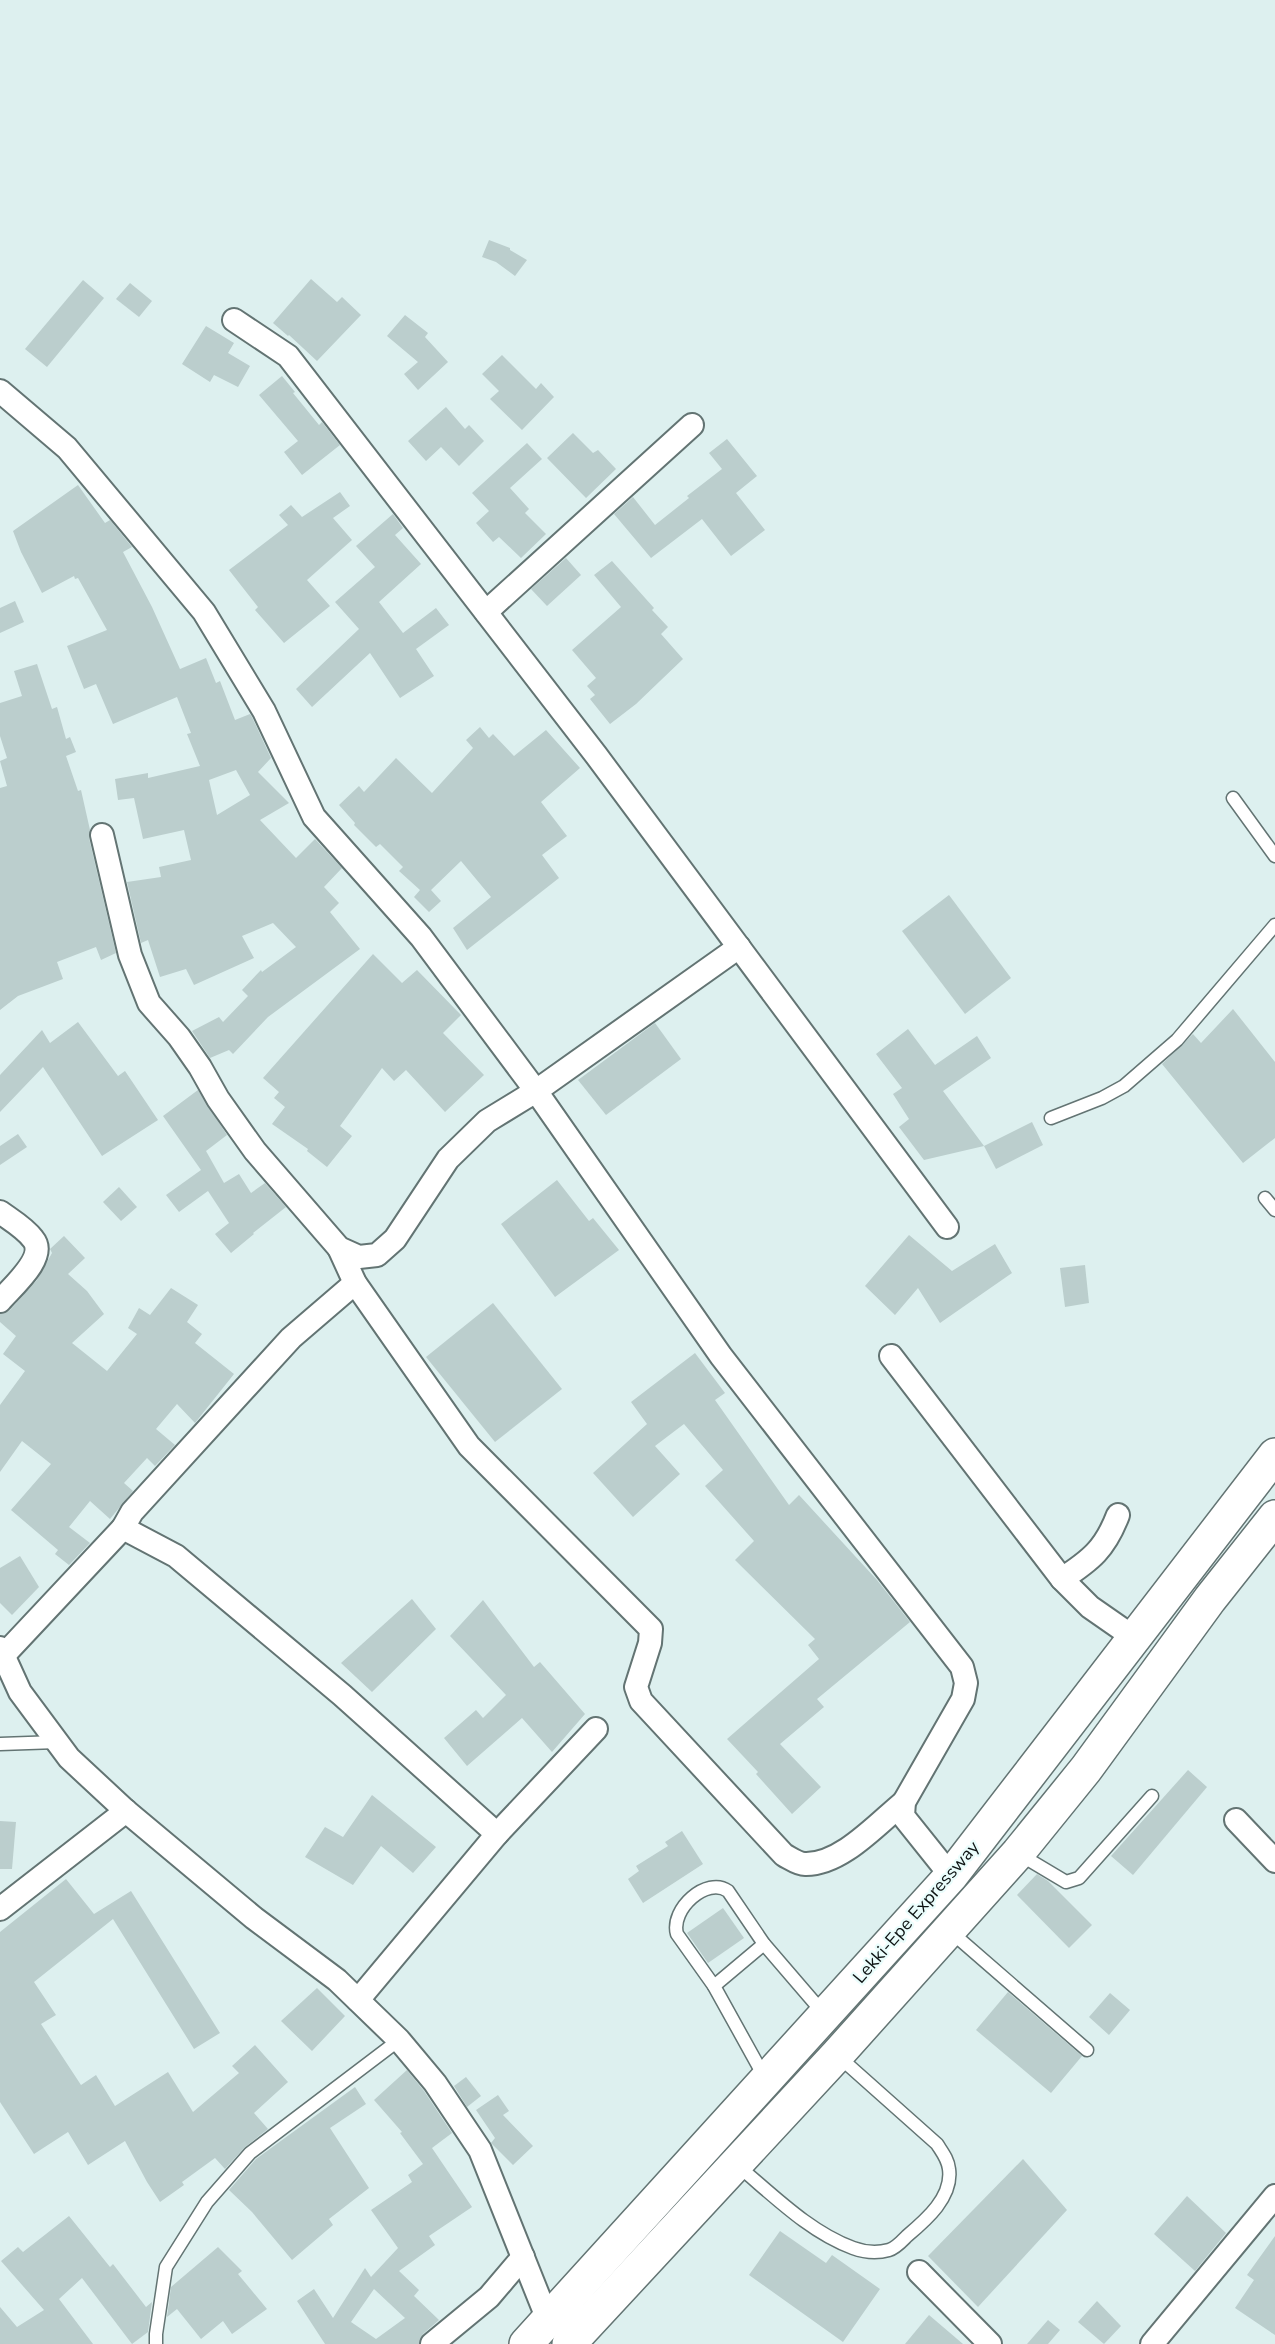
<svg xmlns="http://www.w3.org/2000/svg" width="1275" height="2344" viewBox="0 0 1275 2344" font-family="'Nunito Sans',sans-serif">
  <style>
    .building { fill: #bbcecd; fill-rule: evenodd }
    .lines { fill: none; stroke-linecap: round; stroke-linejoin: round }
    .lane-casing { stroke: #637473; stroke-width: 15 }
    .street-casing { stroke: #637473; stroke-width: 26 }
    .highway-casing { stroke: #637473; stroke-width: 36 }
    .lane { stroke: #fff; stroke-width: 12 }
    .street { stroke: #fff; stroke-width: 22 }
    .highway { stroke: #fff; stroke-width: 33 }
    .labels { text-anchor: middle; stroke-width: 4.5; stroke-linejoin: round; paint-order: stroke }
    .street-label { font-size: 18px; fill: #0e1414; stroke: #eafdfc }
  </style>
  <rect width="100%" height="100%" fill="#ddf0ef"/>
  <g class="building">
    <polygon points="489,240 510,248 510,250 527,260 515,276 496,262 482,257"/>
    <polygon points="311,279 337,302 342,297 361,315 317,361 289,335 288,336 273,323"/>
    <polygon points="83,280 104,298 47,367 25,349"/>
    <polygon points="130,283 152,301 139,317 116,299"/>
    <polygon points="405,315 428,333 425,337 448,362 418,390 404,374 418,362 387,336"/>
    <polygon points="206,326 234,343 228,353 250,366 238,387 214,375 210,382 182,364"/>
    <polygon points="502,355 536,389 541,383 554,397 522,430 490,399 499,391 482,374"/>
    <polygon points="282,376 295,392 293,393 319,425 322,422 340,445 302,475 284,452 298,441 259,395"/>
    <polygon points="446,407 465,429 469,425 484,441 459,466 441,447 426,461 408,441"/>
    <polygon points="573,433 593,453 598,450 616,469 586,498 547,458"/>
    <polygon points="727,439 757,476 736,493 765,530 731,556 702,519 651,558 614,514 633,497 655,525 689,498 687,496 722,469 709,453"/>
    <polygon points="527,443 542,459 510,488 529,509 525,513 546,534 521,558 499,537 493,542 476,523 489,511 472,493"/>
    <path d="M 78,485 L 105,523 L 110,520 L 132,547 L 123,552 L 152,607 L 180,669 L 206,658 L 216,683 L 220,681 L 235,720 L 250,714 L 252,717 L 271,758 L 258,772 L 289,803 L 260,820 L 296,858 L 315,839 L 342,868 L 324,887 L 339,903 L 330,912 L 360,949 L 268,1017 L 233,1054 L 229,1050 L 210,1058 L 192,1031 L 219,1017 L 223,1022 L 248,996 L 242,990 L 261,970 L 262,972 L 296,947 L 273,923 L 242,936 L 254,958 L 194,985 L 186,969 L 160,977 L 148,940 L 141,943 L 127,882 L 161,877 L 159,867 L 191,860 L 184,830 L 143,839 L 134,798 L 118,800 L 115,779 L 148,773 L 148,778 L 200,766 L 187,734 L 191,733 L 177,697 L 113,724 L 96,684 L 84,689 L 67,646 L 107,630 L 78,578 L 75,579 L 74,576 L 42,593 L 21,552 L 13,531 ZM 236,770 L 250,795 L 217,815 L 209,780 Z"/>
    <polygon points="340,492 350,506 333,518 352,540 307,580 330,606 284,643 255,610 258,607 229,570 288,525 279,515 291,505 302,517"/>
    <polygon points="393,514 403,528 395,535 421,564 379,602 403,633 436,608 449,625 416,649 434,676 400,698 370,653 312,707 296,689 359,629 335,602 375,567 356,546"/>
    <polygon points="566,558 581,575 547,606 531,589"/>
    <polygon points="612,561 654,608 652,610 668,627 661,634 683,659 636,704 610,724 590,699 595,695 587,686 596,678 572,650 621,607 594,575"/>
    <polygon points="15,601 24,622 0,633 0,608"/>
    <polygon points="37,664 52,709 57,707 66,739 70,737 76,752 66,756 78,791 81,790 90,830 89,838 116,953 101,960 96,947 57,962 63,979 18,996 0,1010 0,788 7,786 0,761 7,758 0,736 0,703 22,696 14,671"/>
    <polygon points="480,727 489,738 493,734 514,756 546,730 580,768 541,802 567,836 542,855 559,878 467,950 453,928 491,897 461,861 431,890 441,901 429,912 414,897 420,890 399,871 403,867 380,844 376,847 354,825 355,823 339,805 359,786 364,792 396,758 432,793 473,748 466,740"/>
    <polygon points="949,895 1011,978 965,1014 902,931"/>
    <polygon points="373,954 402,983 417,970 461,1015 443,1033 484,1075 445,1112 406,1070 394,1081 382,1068 340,1126 352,1136 327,1167 307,1151 308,1149 272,1124 285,1107 274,1098 279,1092 263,1078"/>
    <polygon points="1233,1009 1275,1062 1275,1138 1243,1163 1162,1064 1193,1034 1201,1043"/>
    <polygon points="78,1022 118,1076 125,1071 158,1120 102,1156 43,1067 0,1112 0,1075 42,1030 50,1043"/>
    <polygon points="655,1023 681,1059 606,1115 578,1080"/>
    <polygon points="908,1029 935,1065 977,1036 991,1058 943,1091 984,1146 924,1160 899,1127 909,1119 893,1094 902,1088 876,1054"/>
    <polygon points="198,1090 227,1135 206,1151 224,1183 239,1174 251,1193 265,1183 286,1207 253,1233 254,1234 231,1253 215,1234 229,1223 208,1191 179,1212 166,1195 201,1170 163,1116"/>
    <polygon points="1032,1122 1043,1145 996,1169 984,1146"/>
    <polygon points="18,1134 27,1147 0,1165 0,1146"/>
    <polygon points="557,1180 589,1221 593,1218 619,1250 555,1297 501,1224"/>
    <polygon points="119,1187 137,1207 121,1221 103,1202"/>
    <polygon points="909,1235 952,1271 995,1244 1012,1273 940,1323 918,1288 895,1315 865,1286"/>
    <polygon points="64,1236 85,1258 68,1274 87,1291 104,1314 72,1343 107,1371 137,1334 128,1328 139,1308 150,1315 171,1288 198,1305 187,1322 202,1334 195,1343 234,1374 195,1423 177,1404 156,1429 175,1445 155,1466 147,1458 124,1483 133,1491 110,1519 90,1501 69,1527 90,1543 69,1565 55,1554 58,1550 11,1510 51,1464 22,1441 0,1472 0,1405 25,1371 3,1354 16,1336 0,1322 0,1314 10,1310 37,1280 52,1253 50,1249"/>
    <polygon points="1085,1265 1089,1303 1065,1307 1060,1268"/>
    <polygon points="493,1303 562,1389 495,1442 426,1357"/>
    <polygon points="695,1353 725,1393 715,1400 789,1505 799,1495 877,1580 910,1622 817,1699 824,1707 780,1744 821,1787 792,1814 756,1774 758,1772 727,1739 819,1659 808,1645 815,1639 735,1560 754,1541 705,1486 723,1470 684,1424 655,1446 680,1474 633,1517 593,1473 647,1424 631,1402"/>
    <polygon points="20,1556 39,1587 12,1615 0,1603 0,1568"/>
    <polygon points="412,1599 436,1629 372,1692 341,1663"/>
    <polygon points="483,1600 534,1667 540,1662 585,1714 552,1752 522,1718 467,1766 444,1738 476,1710 483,1718 506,1695 450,1636"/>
    <polygon points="1188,1770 1207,1787 1133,1875 1111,1856"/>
    <polygon points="372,1795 436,1847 413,1873 381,1846 353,1885 305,1857 325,1827 343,1837"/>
    <polygon points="0,1821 16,1822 12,1869 0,1869"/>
    <polygon points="682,1831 703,1864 643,1903 628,1879 639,1871 636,1866 668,1846 665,1842"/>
    <polygon points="1037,1874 1048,1881 1092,1925 1069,1948 1017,1895"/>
    <polygon points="66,1879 94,1914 131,1891 220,2033 194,2049 113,1919 34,1982 56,2015 41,2024 81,2085 96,2075 115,2106 168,2072 193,2112 239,2073 232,2066 255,2045 288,2082 254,2113 268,2129 245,2147 225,2169 215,2158 182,2182 184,2185 160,2202 147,2182 125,2141 88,2165 68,2132 34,2154 0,2102 0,1932"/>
    <polygon points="723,1908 744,1938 708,1963 687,1933"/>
    <polygon points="317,1988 345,2016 312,2051 281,2021"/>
    <polygon points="1008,1992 1082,2056 1051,2093 976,2030"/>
    <polygon points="1110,1993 1130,2010 1109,2035 1089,2017"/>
    <path d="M 407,2070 L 424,2091 L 452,2133 L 432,2148 L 472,2207 L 429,2236 L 435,2245 L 399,2271 L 419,2290 L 414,2296 L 439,2320 L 423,2334 L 419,2344 L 325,2344 L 297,2301 L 314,2289 L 333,2318 L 365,2268 L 371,2277 L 398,2248 L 371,2210 L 412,2182 L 408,2175 L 423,2164 L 400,2133 L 402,2132 L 374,2100 ZM 374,2289 L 405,2318 L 376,2339 L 351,2322 Z"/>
    <polygon points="466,2077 481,2096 467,2107 454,2086"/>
    <polygon points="355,2087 366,2104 330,2128 369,2188 329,2219 333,2225 292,2260 252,2212 229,2190 256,2159"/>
    <polygon points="498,2095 509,2111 503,2115 533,2146 513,2165 491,2143 495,2138 476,2110"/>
    <polygon points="1023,2159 1067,2210 978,2307 928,2256"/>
    <polygon points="1187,2196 1226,2233 1195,2271 1154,2234"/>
    <polygon points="69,2216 110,2267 113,2264 146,2307 152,2302 148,2332 132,2344 82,2278 59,2299 93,2344 0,2344 0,2307 17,2327 44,2310 1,2261 18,2247 23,2252"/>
    <polygon points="780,2231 826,2263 832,2255 880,2289 843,2342 749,2275"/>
    <polygon points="1275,2236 1275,2335 1235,2308 1254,2280 1247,2275"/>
    <polygon points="218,2247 242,2271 238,2274 267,2309 232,2334 223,2321 201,2339 177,2309 167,2317 171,2287"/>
    <polygon points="1097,2301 1121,2326 1104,2344 1078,2322"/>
    <polygon points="929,2315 963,2344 905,2344"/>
    <polygon points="1048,2320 1060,2330 1048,2344 1027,2344"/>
  </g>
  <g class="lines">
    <g class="lane-casing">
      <g id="lane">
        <polyline points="1233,798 1275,856"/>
        <polyline points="1051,1118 1102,1098 1124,1086 1177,1040 1275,925"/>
        <polyline points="1265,1198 1275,1210"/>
        <polyline points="0,1744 57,1742"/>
        <polyline points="1019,1854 1066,1882 1079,1878 1152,1796"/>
        <polyline points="950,1931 1087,2050"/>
        <polyline points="714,1986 764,1944"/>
        <path d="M 765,2078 L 714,1986 L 677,1934 C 670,1909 707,1876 728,1891 L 764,1944 L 825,2015"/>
        <path d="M 737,2165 C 772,2194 809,2232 853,2248 C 864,2252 878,2253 889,2250 C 896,2248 902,2241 907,2236 C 926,2220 953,2197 949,2169 C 948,2159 942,2152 937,2144 L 837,2055"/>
        <polyline points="156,2344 156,2334 166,2267 207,2202 250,2153 399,2040"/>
      </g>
    </g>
    <g class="street-casing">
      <g id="street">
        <polyline points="234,320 288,356 596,755 947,1227"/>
        <polyline points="0,391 67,448 204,612 264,711 314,817 421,937 536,1091 721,1356 962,1667 966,1683 963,1699 904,1802 903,1816 951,1876"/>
        <polyline points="486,612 692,425"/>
        <polyline points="102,835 130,955 149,1003 179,1037 200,1067 218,1099 255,1151 339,1248 359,1257 377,1255 395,1239 448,1159 487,1121 536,1091 739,947"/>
        <path d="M 0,1212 C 11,1220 25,1228 33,1239 C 48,1257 12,1287 0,1301"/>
        <path d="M 339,1248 L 355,1283 L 469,1446 L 651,1629 L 650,1643 L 636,1687 L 641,1701 L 784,1855 C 790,1858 798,1864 805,1864 C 841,1865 877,1824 904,1802"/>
        <polyline points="891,1356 1062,1579 1090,1607 1136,1639"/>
        <polyline points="123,1528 132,1512 291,1338 355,1283"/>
        <path d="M 1062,1579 C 1091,1560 1105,1549 1118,1515"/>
        <polyline points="0,1648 20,1692 69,1758 126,1811 254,1918 337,1980 399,2040 435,2083 480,2150 548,2320"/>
        <polyline points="3,1656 123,1528 176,1556 342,1695 497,1834"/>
        <polyline points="1236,1820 1275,1861"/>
        <polyline points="0,1909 126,1811"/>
        <polyline points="358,2000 497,1834 596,1729"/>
        <polyline points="919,2272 990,2344"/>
        <polyline points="432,2344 489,2297 523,2257"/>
        <polyline points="1152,2344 1275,2196"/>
      </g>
    </g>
    <g class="highway-casing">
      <g id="highway">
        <polyline points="526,2344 951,1876 1275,1455"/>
        <polyline points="569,2344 837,2055 1018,1853 1086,1769 1210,1599 1275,1517"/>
      </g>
    </g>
    <use href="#lane" class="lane"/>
    <use href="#street" class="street"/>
    <use href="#highway" class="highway"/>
  </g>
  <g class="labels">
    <g class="street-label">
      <text transform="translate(916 1912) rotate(-49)" y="6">Lekki-Epe Expressway</text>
    </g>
  </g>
</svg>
